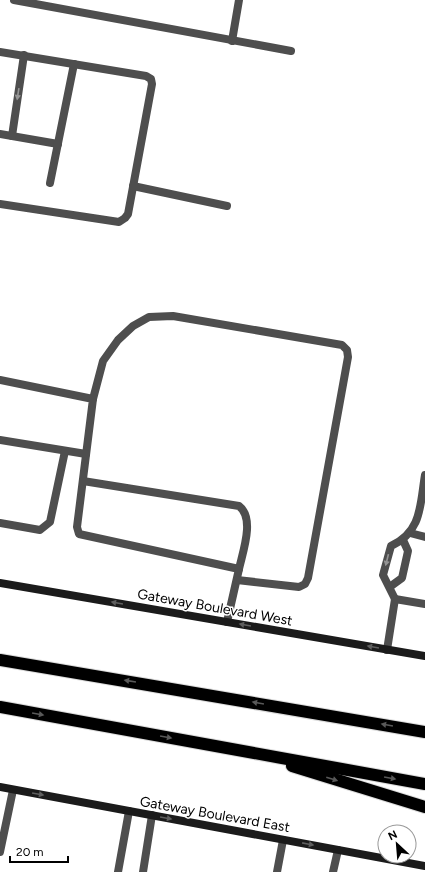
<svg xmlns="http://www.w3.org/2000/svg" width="425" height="872" viewBox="0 0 425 872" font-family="Figtree,sans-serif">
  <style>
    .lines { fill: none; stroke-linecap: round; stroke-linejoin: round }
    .highway-casing { stroke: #dbdbdb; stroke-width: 14 }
    .lane { stroke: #4e4e4e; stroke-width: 8 }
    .secondary { stroke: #1b1b1b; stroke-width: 8 }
    .highway { stroke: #000; stroke-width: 12 }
    .oneway { fill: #959595 }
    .oneway2 { fill: #5f5f5f }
    .oneway3 { fill: #595959 }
    .labels { text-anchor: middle; stroke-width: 3; stroke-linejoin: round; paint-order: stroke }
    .street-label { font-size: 14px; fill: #000; stroke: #fff }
  </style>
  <rect width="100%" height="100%" fill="#fff"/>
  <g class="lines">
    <g class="highway-casing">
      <g id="highway">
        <polyline points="0,660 425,732"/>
        <polyline points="0,707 425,784"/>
        <polyline points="292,766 425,807"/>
      </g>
    </g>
    <g class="lane">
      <polyline points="14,0 291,51"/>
      <polyline points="232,41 239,0"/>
      <polyline points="0,52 146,76 151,79 152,84 128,214 125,218 119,222 0,204"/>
      <polyline points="0,134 58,144"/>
      <polyline points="12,136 24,55"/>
      <polyline points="50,183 74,64"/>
      <polyline points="133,186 227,206"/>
      <polyline points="0,380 93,399 77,527 79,534 239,569 227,622"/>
      <polyline points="93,399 103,361 118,340 133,326 149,317 173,316 342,345 347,350 348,357 308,578 305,584 299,587 237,580"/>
      <polyline points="0,440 86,454"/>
      <path d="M 83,481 L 239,506 C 255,518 243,551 239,569"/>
      <polyline points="0,523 40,530 50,522 65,451"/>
      <polyline points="410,533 425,537"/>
      <polyline points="391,586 402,578 408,551 403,540"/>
      <path d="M 395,599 L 383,575 L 391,546 C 422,532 420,505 425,475"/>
      <polyline points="387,650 395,599 425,604"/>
      <polyline points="0,852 13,790"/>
      <polyline points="118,872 129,811"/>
      <polyline points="143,872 152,815"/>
      <polyline points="277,872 283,840"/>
      <polyline points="333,872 338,850"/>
    </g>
    <g class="secondary">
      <polyline points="0,583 425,656"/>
      <polyline points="0,787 425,866"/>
    </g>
    <use href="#highway" class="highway"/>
  </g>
  <defs><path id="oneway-solid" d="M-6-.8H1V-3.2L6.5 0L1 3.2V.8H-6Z"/></defs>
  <g class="oneway">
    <use href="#oneway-solid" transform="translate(18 94) rotate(99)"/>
    <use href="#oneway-solid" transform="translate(387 560) rotate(104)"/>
  </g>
  <g class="oneway2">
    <use href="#oneway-solid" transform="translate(117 603) rotate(-170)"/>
    <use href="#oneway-solid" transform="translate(245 625) rotate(-170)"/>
    <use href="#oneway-solid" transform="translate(373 647) rotate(-170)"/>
    <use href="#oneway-solid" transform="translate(38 794) rotate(10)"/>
    <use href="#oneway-solid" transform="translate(166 818) rotate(10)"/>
    <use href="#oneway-solid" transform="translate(308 844) rotate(11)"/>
  </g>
  <g class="oneway3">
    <use href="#oneway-solid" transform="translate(130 681) rotate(-171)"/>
    <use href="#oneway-solid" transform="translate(258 703) rotate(-170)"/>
    <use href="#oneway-solid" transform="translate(38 714) rotate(10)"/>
    <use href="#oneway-solid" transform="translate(387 725) rotate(-170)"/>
    <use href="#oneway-solid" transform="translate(166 737) rotate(10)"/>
    <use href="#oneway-solid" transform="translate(390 778) rotate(10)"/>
    <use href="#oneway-solid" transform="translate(332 779) rotate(17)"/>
  </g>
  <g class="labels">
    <g class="street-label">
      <text transform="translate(215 607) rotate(10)" y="5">Gateway Boulevard West</text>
      <text transform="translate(215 814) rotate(10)" y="5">Gateway Boulevard East</text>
    </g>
  </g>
  <g transform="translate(397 844) rotate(334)"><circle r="19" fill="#ffffff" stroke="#999999"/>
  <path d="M0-3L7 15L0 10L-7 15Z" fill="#000000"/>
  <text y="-6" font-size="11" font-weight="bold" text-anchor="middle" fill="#000000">N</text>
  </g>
  <path d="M10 856v6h58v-6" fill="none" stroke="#000000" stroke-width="2"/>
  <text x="16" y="856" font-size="12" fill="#000000" stroke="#ffffff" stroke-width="3" paint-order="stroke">20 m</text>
</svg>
